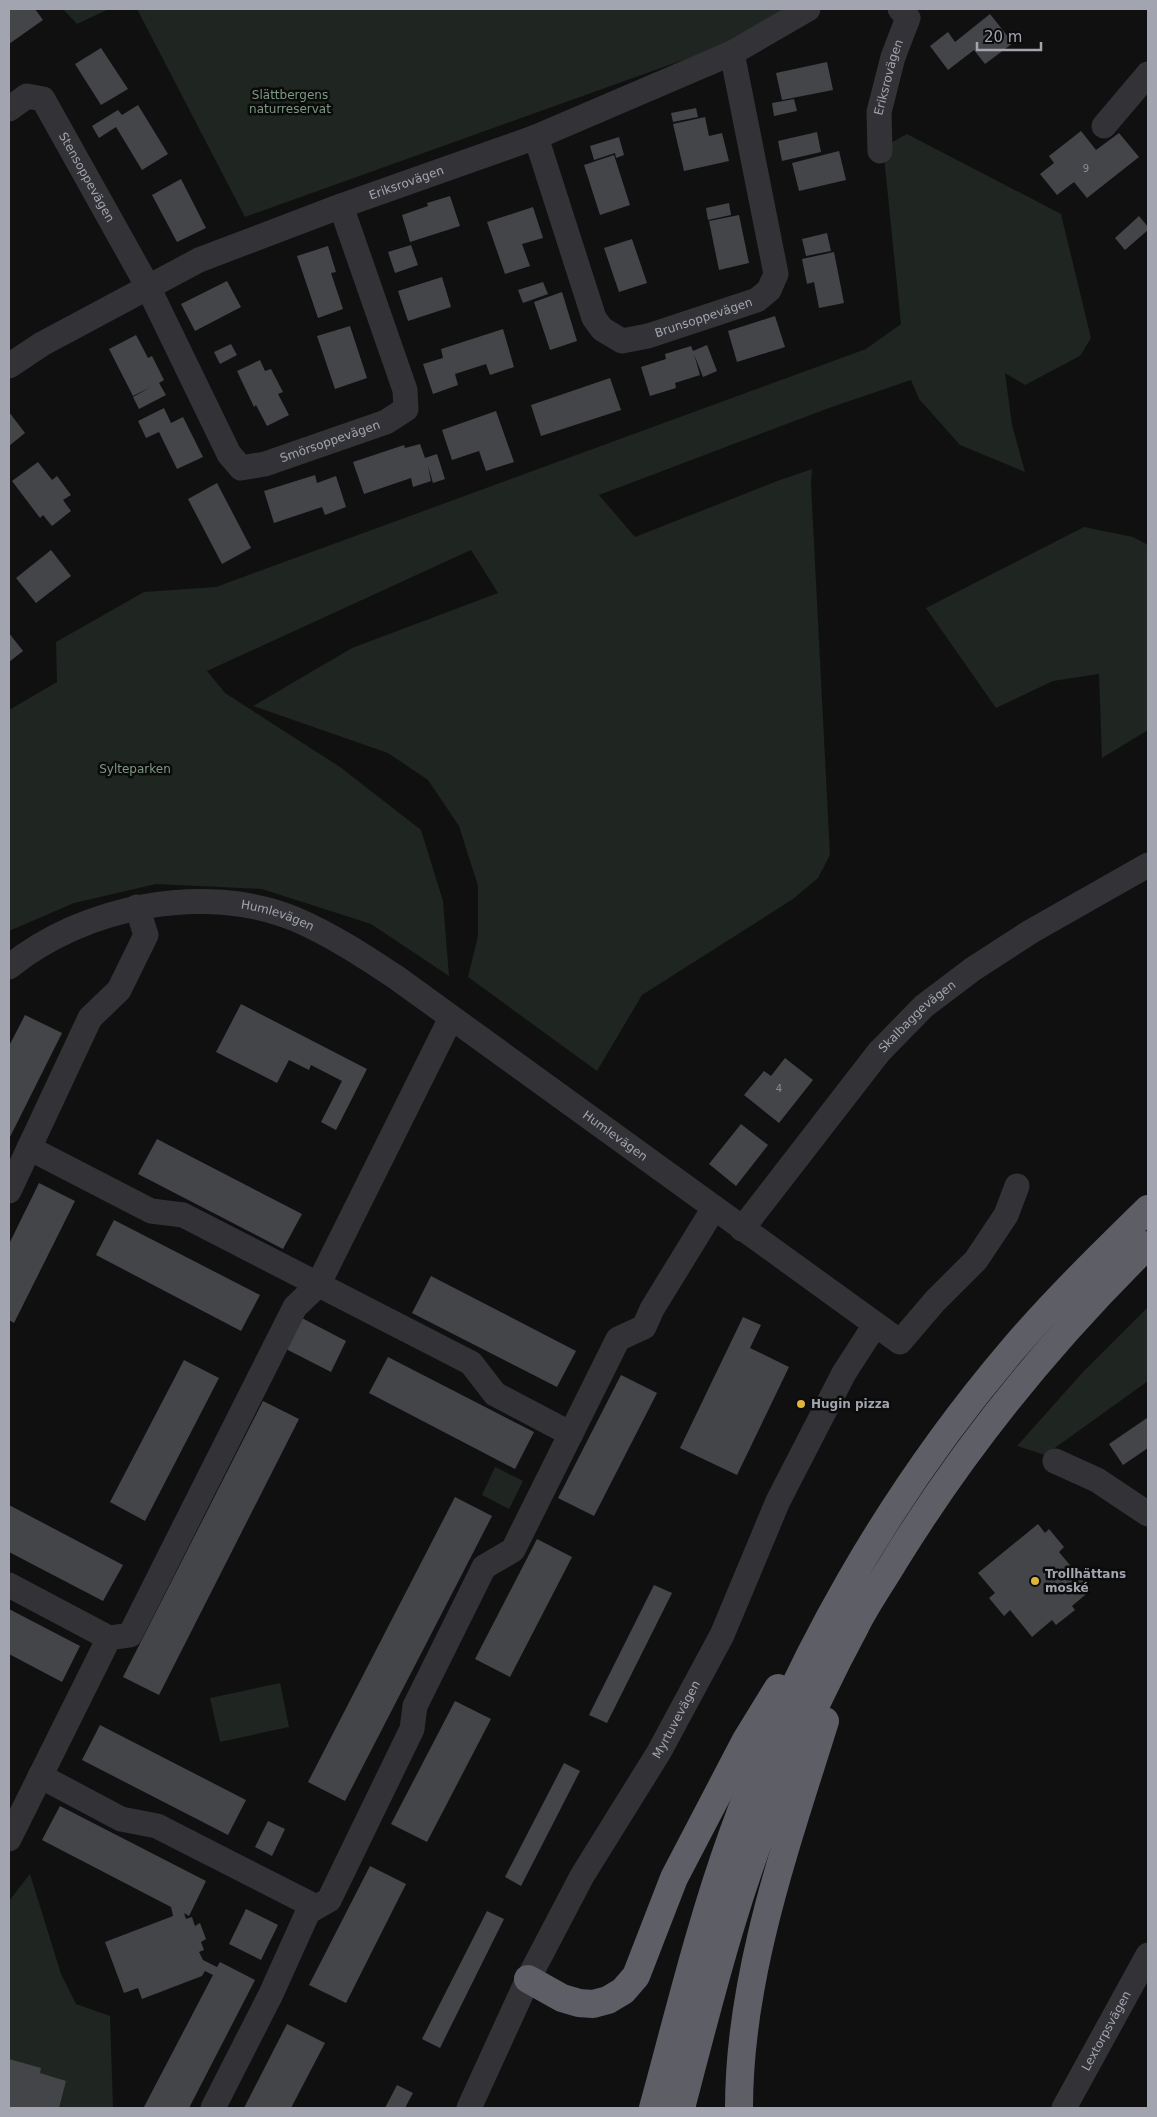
<svg xmlns="http://www.w3.org/2000/svg" width="1157" height="2117" viewBox="0 0 1157 2117" font-family="'DejaVu Sans',sans-serif">
  <style>
    .green { fill: #1f2520 }
    .building { fill: #444549 }
    .lines { fill: none; stroke-linecap: round; stroke-linejoin: round }
    .minor { stroke: #333337; stroke-width: 25 }
    .highway { stroke: #5e5f66; stroke-width: 28 }
    .poi-dot { fill: #deb63b; stroke: #0b0b0c; stroke-width: 2 }
    .labels { text-anchor: middle; stroke-width: 5; stroke-linejoin: round; paint-order: stroke }
    .number-label { font-size: 10px; fill: #8a8d96 }
    .street-label { font-size: 12px; fill: #a2a5b0; stroke: #0b0b0c }
    .park-label { font-size: 12px; fill: #7b9a80; stroke: #0b0b0c }
    .poi-label { font-size: 12px; font-weight: bold; fill: #a2a5b0; stroke: #0b0b0c; text-anchor: start }
  </style>
  <rect width="100%" height="100%" fill="#101011"/>
  <g class="green">
    <polygon points="63,9 109,9 77,24"/>
    <polygon points="137,9 787,9 725,45 245,217"/>
    <polygon points="907,134 1061,214 1091,338 1080,356 1025,385 1005,373 1012,425 1025,472 960,445 919,399 911,380 829,408 599,495 635,537 780,480 812,469 811,485 830,855 818,878 793,899 642,995 597,1071 468,977 478,936 478,886 459,826 428,780 388,753 253,706 352,648 498,593 471,550 207,671 225,693 340,767 421,830 443,901 449,976 371,924 262,889 156,884 74,903 9,931 9,710 57,682 56,642 144,592 216,587 866,349 901,324 883,147"/>
    <polygon points="1084,527 1133,537 1148,545 1148,730 1102,758 1099,674 1053,681 996,708 926,608"/>
    <polygon points="1148,1307 1148,1381 1045,1455 1017,1446 1084,1371"/>
    <polygon points="495,1467 523,1481 509,1509 482,1495"/>
    <polygon points="280,1683 289,1727 220,1742 210,1698"/>
    <polygon points="30,1874 61,1974 76,2004 110,2016 113,2108 9,2108 9,1901"/>
  </g>
  <g class="building">
    <polygon points="9,9 35,9 43,20 9,44"/>
    <polygon points="990,14 1013,43 985,64 974,50 948,70 930,46 948,32 955,42"/>
    <polygon points="101,48 128,89 101,105 75,64"/>
    <polygon points="827,62 833,90 782,100 776,73"/>
    <polygon points="794,99 797,111 774,116 772,103"/>
    <polygon points="138,105 168,154 142,170 116,127 99,138 92,126 118,110 122,115"/>
    <polygon points="696,108 698,117 673,122 671,113"/>
    <polygon points="705,117 709,136 722,133 729,161 684,171 673,124"/>
    <polygon points="1081,131 1096,150 1119,133 1139,157 1087,198 1074,182 1057,195 1040,174 1054,163 1049,156"/>
    <polygon points="817,132 821,152 782,161 778,141"/>
    <polygon points="619,137 624,155 616,158 615,153 594,160 590,146"/>
    <polygon points="839,151 846,180 799,191 792,163"/>
    <polygon points="614,155 630,205 600,215 584,165"/>
    <polygon points="181,179 206,228 177,242 152,195"/>
    <polygon points="450,196 460,226 410,242 402,215 428,206 427,203"/>
    <polygon points="729,203 731,215 708,220 706,208"/>
    <polygon points="533,207 543,238 522,244 530,266 505,274 487,222"/>
    <polygon points="739,215 749,263 719,270 709,221"/>
    <polygon points="1139,216 1148,227 1148,230 1125,250 1115,238"/>
    <polygon points="827,233 831,251 806,256 802,239"/>
    <polygon points="632,239 647,283 619,292 604,248"/>
    <polygon points="411,245 418,265 395,273 388,252"/>
    <polygon points="328,246 336,272 331,273 343,309 318,318 297,256"/>
    <polygon points="834,252 844,303 819,308 814,282 807,284 802,259"/>
    <polygon points="442,277 451,307 408,321 398,291"/>
    <polygon points="227,281 241,307 195,331 181,304"/>
    <polygon points="543,282 548,294 523,303 518,290"/>
    <polygon points="562,292 577,341 550,350 534,302"/>
    <polygon points="775,316 785,347 737,362 728,331"/>
    <polygon points="350,326 367,378 335,389 317,336"/>
    <polygon points="503,329 514,367 490,375 486,364 455,374 458,385 433,394 423,364 443,358 441,349"/>
    <polygon points="136,335 148,358 152,356 164,380 159,383 166,395 139,409 133,397 151,387 133,396 109,349"/>
    <polygon points="231,344 237,355 220,364 214,352"/>
    <polygon points="707,345 717,371 703,377 694,354 700,375 675,383 676,388 650,396 641,367 666,359 665,354 691,346 693,351"/>
    <polygon points="260,360 265,371 271,369 283,392 278,394 289,415 267,426 256,405 254,407 237,371"/>
    <polygon points="610,378 621,410 541,436 531,405"/>
    <polygon points="164,408 171,423 183,417 203,457 177,469 159,432 146,438 138,421"/>
    <polygon points="496,411 514,462 486,471 479,451 452,460 442,430"/>
    <polygon points="9,412 25,433 9,446"/>
    <polygon points="420,444 425,458 437,454 445,479 433,483 428,466 431,481 413,487 411,478 364,494 353,462 404,445 405,448"/>
    <polygon points="38,462 52,480 57,476 71,495 63,500 71,511 52,526 43,515 40,518 12,481"/>
    <polygon points="315,475 317,483 336,476 346,507 325,515 322,507 274,523 264,491"/>
    <polygon points="217,483 251,548 222,564 188,499"/>
    <polygon points="51,550 71,576 36,603 16,578"/>
    <polygon points="9,633 23,651 9,662"/>
    <polygon points="241,1004 367,1069 336,1130 321,1122 342,1081 311,1065 309,1070 289,1060 277,1083 216,1052"/>
    <polygon points="25,1015 62,1033 9,1139 9,1046"/>
    <polygon points="785,1058 813,1080 779,1123 744,1095 764,1071 771,1076"/>
    <polygon points="741,1124 768,1145 736,1186 709,1164"/>
    <polygon points="157,1139 302,1214 283,1249 138,1174"/>
    <polygon points="39,1183 75,1201 14,1323 9,1320 9,1244"/>
    <polygon points="114,1220 260,1295 241,1331 96,1255"/>
    <polygon points="431,1276 576,1351 557,1387 412,1313"/>
    <polygon points="298,1316 346,1341 331,1372 282,1347"/>
    <polygon points="743,1317 761,1325 750,1348 789,1367 737,1475 680,1448"/>
    <polygon points="388,1357 534,1432 515,1469 369,1393"/>
    <polygon points="184,1360 219,1378 145,1521 110,1502"/>
    <polygon points="621,1375 657,1393 594,1516 558,1498"/>
    <polygon points="263,1401 299,1419 159,1695 123,1677"/>
    <polygon points="1147,1418 1148,1448 1123,1465 1109,1444"/>
    <polygon points="455,1497 492,1516 345,1801 308,1782"/>
    <polygon points="9,1505 123,1565 103,1601 9,1552"/>
    <polygon points="1038,1524 1045,1533 1049,1529 1064,1547 1059,1552 1091,1590 1072,1606 1075,1610 1056,1625 1052,1620 1032,1637 1010,1610 1004,1616 989,1598 995,1593 978,1573"/>
    <polygon points="537,1539 572,1557 510,1677 475,1659"/>
    <polygon points="654,1585 672,1593 607,1723 589,1715"/>
    <polygon points="9,1609 80,1646 62,1682 9,1654"/>
    <polygon points="455,1701 491,1719 427,1842 391,1824"/>
    <polygon points="100,1725 246,1800 228,1835 82,1760"/>
    <polygon points="564,1763 580,1771 521,1886 505,1877"/>
    <polygon points="60,1806 206,1881 189,1916 184,1913 186,1919 192,1917 195,1926 200,1923 206,1939 201,1942 204,1950 199,1952 203,1960 217,1967 220,1962 255,1980 189,2108 144,2107 213,1975 205,1971 202,1976 142,1999 138,1988 124,1993 105,1942 173,1916 171,1907 42,1840"/>
    <polygon points="268,1821 285,1829 272,1856 255,1847"/>
    <polygon points="370,1866 406,1884 346,2003 309,1985"/>
    <polygon points="246,1909 278,1925 261,1960 229,1944"/>
    <polygon points="487,1911 504,1919 440,2048 422,2039"/>
    <polygon points="287,2024 325,2043 291,2108 244,2108"/>
    <polygon points="9,2059 41,2068 40,2073 66,2081 59,2108 9,2108"/>
    <polygon points="397,2085 413,2093 405,2108 385,2108"/>
  </g>
  <g class="lines">
    <g class="minor">
      <path id="s1" d="M 9,109 L 27,96 L 43,99 L 148,287 L 229,454 L 241,468 L 265,464 L 386,422 L 406,409 L 405,390 L 341,206"/>
      <polyline points="1104,126 1148,74"/>
      <path id="s2" d="M 536,137 L 594,318 L 602,329 L 622,341 L 648,336 L 757,300 L 769,290 L 776,274 L 732,53"/>
      <path id="s3" d="M 880,151 L 879,112 L 893,57 L 908,18 L 900,9"/>
      <path id="s4" d="M 9,366 L 42,344 L 199,260 L 341,206 L 536,137 L 732,53 L 808,9"/>
      <path id="s5" d="M 9,967 C 84,906 205,882 295,919 C 332,935 364,956 397,978 L 900,1342 L 935,1301 L 976,1260 L 1006,1215 L 1017,1186"/>
      <polyline points="29,1148 151,1211 183,1215 471,1363 495,1394 571,1434"/>
      <polyline points="9,1191 90,1018 119,990 146,935 137,907"/>
      <path id="s6" d="M 742,1229 L 879,1052 L 924,1006 L 973,969 L 1030,932 L 1148,865"/>
      <polyline points="1055,1461 1097,1480 1148,1514"/>
      <polyline points="9,1585 109,1638"/>
      <polyline points="40,1776 121,1819 157,1826 316,1907"/>
      <polyline points="9,1839 109,1638 130,1635 295,1307 318,1285 451,1018"/>
      <polyline points="213,2108 271,1994 308,1912 329,1900 412,1729 415,1706 484,1567 513,1550 618,1339 644,1327 652,1309 714,1208"/>
      <path id="s7" d="M 469,2108 L 528,1979 L 582,1876 L 659,1752 L 722,1635 L 778,1501 L 844,1373 L 875,1325"/>
      <path id="s8" d="M 1064,2108 L 1148,1955"/>
    </g>
    <g class="highway">
      <polyline points="528,1979 562,1998 579,2003 593,2004 608,2000 623,1991 636,1976 674,1878 746,1740 778,1688"/>
      <path d="M 653,2108 C 678,2017 700,1925 732,1836 C 795,1660 891,1492 1013,1349 C 1055,1300 1102,1254 1148,1209"/>
      <path d="M 681,2108 C 710,1997 738,1884 783,1779 C 805,1726 829,1675 856,1625 C 867,1603 882,1582 895,1560 C 966,1445 1051,1340 1148,1245"/>
      <path d="M 739,2108 C 739,1976 786,1846 825,1721"/>
    </g>
  </g>
  <g class="poi-dot">
    <circle cx="801" cy="1404" r="5"/>
    <circle cx="1035" cy="1581" r="5"/>
  </g>
  <g class="labels">
    <g class="number-label">
      <text x="1086" y="172">9</text>
      <text x="779" y="1092">4</text>
    </g>
    <g class="street-label">
      <text dy="4" stroke="none"><textPath href="#s3" startOffset="75">Eriksrovägen</textPath></text>
      <text dy="4" stroke="none"><textPath href="#s1" startOffset="128">Stensoppevägen</textPath></text>
      <text dy="4" stroke="none"><textPath href="#s4" startOffset="439">Eriksrovägen</textPath></text>
      <text dy="4" stroke="none"><textPath href="#s2" startOffset="312">Brunsoppevägen</textPath></text>
      <text dy="4" stroke="none"><textPath href="#s1" startOffset="551">Smörsoppevägen</textPath></text>
      <text dy="4" stroke="none"><textPath href="#s5" startOffset="285">Humlevägen</textPath></text>
      <text dy="4" stroke="none"><textPath href="#s6" startOffset="276">Skalbaggevägen</textPath></text>
      <text dy="4" stroke="none"><textPath href="#s5" startOffset="690">Humlevägen</textPath></text>
      <text dy="4" stroke="none"><textPath href="#s7" startOffset="441">Myrtuvevägen</textPath></text>
      <text dy="4" stroke="none"><textPath href="#s8" startOffset="88">Lextorpsvägen</textPath></text>
    </g>
    <g class="park-label">
      <text x="290" y="99">Slättbergens<tspan x="290" dy="14">naturreservat</tspan></text>
      <text x="135" y="773">Sylteparken</text>
    </g>
    <g class="poi-label">
      <text x="811" y="1408">Hugin pizza</text>
      <text x="1045" y="1578">Trollhättans<tspan x="1045" dy="14">moské</tspan></text>
    </g>
  </g>
  <rect width="1157" height="2117" fill="none" stroke="#a2a5b0" stroke-width="20"/>
  <path d="M977 42v8h64v-8" fill="none" stroke="#a2a5b0" stroke-width="2.5"/>
  <text x="984" y="42" font-size="15" fill="#a2a5b0" stroke="#0b0b0c" stroke-width="4" paint-order="stroke">20 m</text>
</svg>
